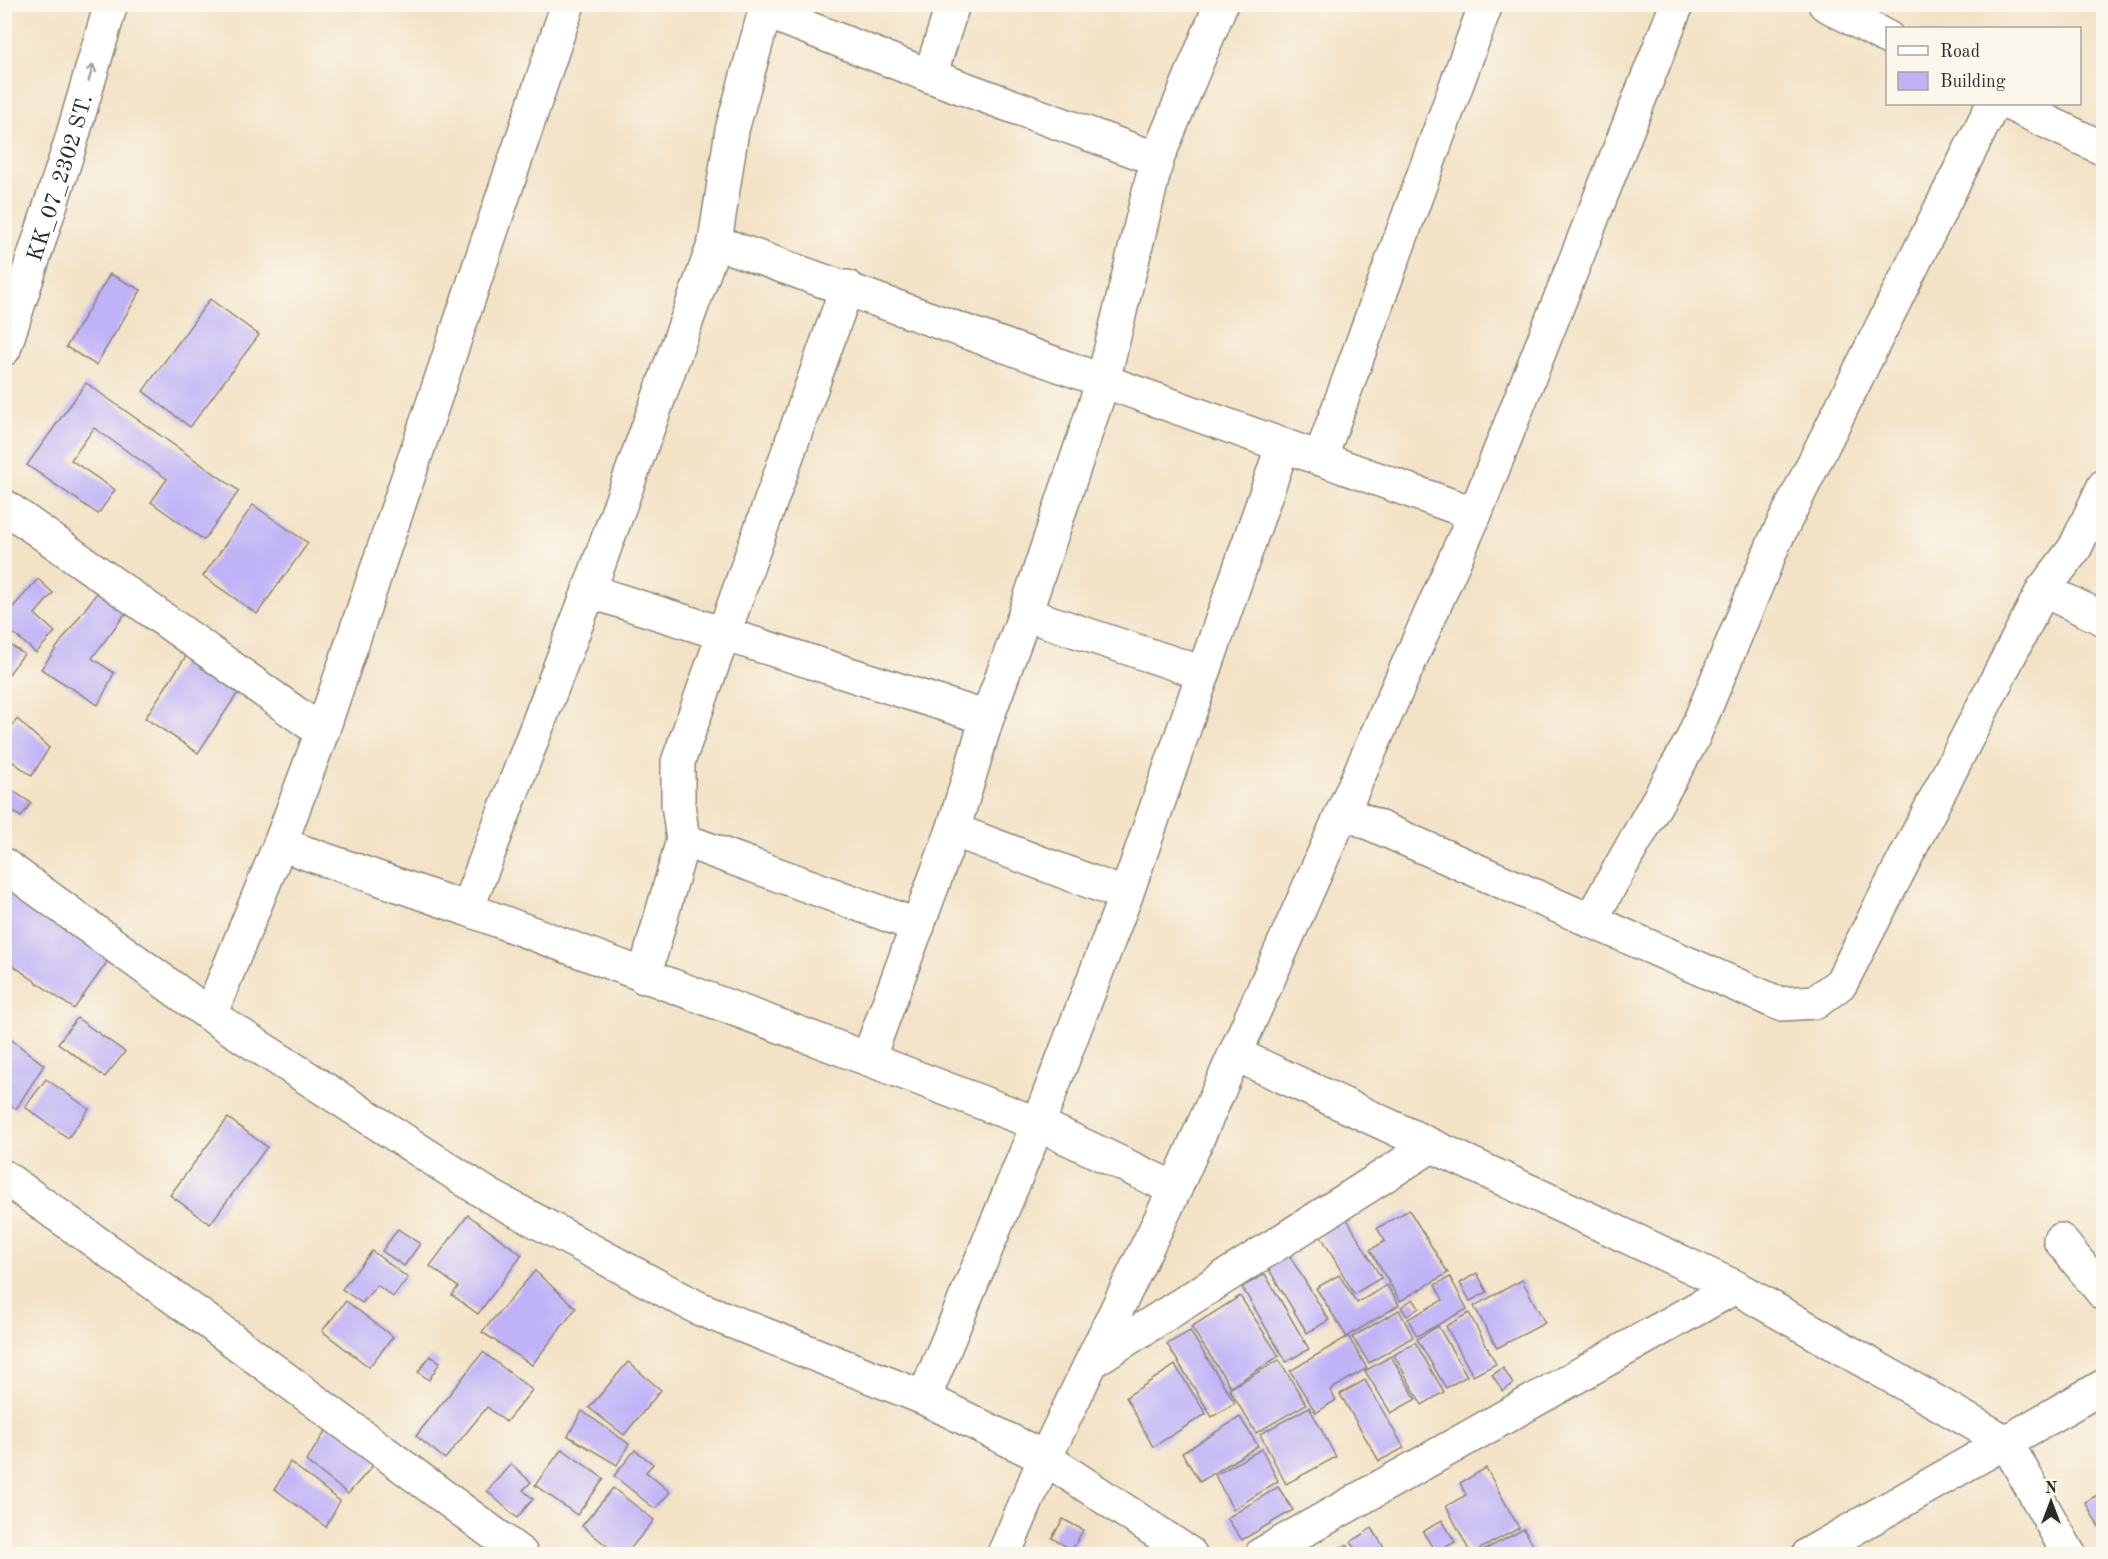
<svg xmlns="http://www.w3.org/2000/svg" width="2108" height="1559" viewBox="0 0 2108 1559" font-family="'Old Standard TT',serif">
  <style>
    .building { fill: #bfb2f7 }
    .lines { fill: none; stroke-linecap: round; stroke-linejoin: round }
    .street-casing { stroke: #8f8678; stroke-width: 36 }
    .secondary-casing { stroke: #8f8678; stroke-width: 36 }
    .primary-casing { stroke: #8f8678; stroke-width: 36 }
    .street { stroke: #fff; stroke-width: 33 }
    .secondary { stroke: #fff; stroke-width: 33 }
    .primary { stroke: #fff; stroke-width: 33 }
    .oneway { stroke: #a0a0a0 }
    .labels { text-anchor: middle; stroke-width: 6; stroke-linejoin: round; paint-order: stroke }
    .street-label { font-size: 22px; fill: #2b2b2b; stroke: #fbf7ec }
  </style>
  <rect width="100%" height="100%" fill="#fbf7ec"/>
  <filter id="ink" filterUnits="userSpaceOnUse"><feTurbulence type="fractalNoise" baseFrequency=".0167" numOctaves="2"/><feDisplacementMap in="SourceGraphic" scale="12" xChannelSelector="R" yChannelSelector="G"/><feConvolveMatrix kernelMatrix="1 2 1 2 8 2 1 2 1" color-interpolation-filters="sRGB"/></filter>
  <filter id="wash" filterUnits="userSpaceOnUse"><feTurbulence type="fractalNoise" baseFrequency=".008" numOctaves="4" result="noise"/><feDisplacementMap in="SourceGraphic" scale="24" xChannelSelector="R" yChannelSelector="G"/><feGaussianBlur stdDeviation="1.35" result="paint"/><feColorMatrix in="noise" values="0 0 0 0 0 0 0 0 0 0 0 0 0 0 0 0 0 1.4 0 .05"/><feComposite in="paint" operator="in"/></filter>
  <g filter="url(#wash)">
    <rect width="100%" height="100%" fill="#f3e2c6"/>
    <g id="blocks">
      <g class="building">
        <polygon points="110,274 141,290 96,365 66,347"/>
        <polygon points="210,299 259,335 190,427 143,391"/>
        <polygon points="86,383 239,491 204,540 151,502 167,479 94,428 71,460 115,490 98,514 27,465"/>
        <polygon points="253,505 308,543 257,614 203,576"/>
        <polygon points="38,579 53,593 35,614 55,632 36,653 4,625 4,617"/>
        <polygon points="101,587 128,610 92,658 114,673 98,705 41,669"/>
        <polygon points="4,641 24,654 8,675 4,672"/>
        <polygon points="188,653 241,688 198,753 145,718"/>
        <polygon points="17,719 49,748 32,776 4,755 4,737"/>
        <polygon points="4,785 31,803 21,817 4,806"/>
        <polygon points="15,885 110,958 74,1009 4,959 4,899"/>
        <polygon points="77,1018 125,1052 105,1077 58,1043"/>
        <polygon points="4,1034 44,1065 16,1109 4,1101"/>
        <polygon points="46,1079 89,1109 68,1138 25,1107"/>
        <polygon points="228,1118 267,1147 210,1224 170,1195"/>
        <polygon points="1409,1210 1448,1273 1400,1301 1370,1250 1385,1241 1377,1228"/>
        <polygon points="468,1215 522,1255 478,1314 452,1295 458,1287 430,1266"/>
        <polygon points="1347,1219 1381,1278 1354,1294 1320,1234"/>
        <polygon points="398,1229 420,1244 404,1266 382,1251"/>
        <polygon points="372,1251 408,1278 393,1297 377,1285 362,1303 342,1289"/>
        <polygon points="1289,1255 1329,1320 1307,1333 1268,1268"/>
        <polygon points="535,1271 576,1308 532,1365 482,1332"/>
        <polygon points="1477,1273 1487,1292 1470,1301 1460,1283"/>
        <polygon points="1265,1274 1309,1349 1286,1362 1242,1287"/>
        <polygon points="1339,1275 1357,1303 1387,1285 1399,1305 1348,1336 1367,1368 1330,1390 1336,1400 1316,1413 1290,1371 1347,1337 1316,1288"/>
        <polygon points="1450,1277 1467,1309 1417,1336 1408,1319 1443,1300 1435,1285"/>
        <polygon points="1522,1280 1545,1323 1497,1348 1474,1306"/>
        <polygon points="1240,1296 1279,1356 1231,1387 1191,1327"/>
        <polygon points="1413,1299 1419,1308 1407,1316 1401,1307"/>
        <polygon points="346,1301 393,1337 369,1367 322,1331"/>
        <polygon points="1399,1310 1413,1337 1369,1363 1352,1337"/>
        <polygon points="1469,1313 1496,1364 1473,1376 1446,1326"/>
        <polygon points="1438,1326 1467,1376 1446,1388 1417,1339"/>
        <polygon points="1190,1331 1235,1403 1212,1417 1167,1344"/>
        <polygon points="1415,1342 1444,1392 1422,1405 1394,1355"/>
        <polygon points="483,1352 532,1390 506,1422 487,1407 445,1459 416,1436"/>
        <polygon points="430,1356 440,1362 429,1380 418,1372"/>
        <polygon points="1391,1356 1416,1399 1391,1413 1365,1371"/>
        <polygon points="1279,1360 1306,1404 1256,1433 1229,1389"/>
        <polygon points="628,1362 661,1390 624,1435 589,1408"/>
        <polygon points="1175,1365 1206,1414 1153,1447 1126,1397"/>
        <polygon points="1503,1368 1513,1384 1503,1391 1492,1375"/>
        <polygon points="1365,1380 1404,1448 1379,1461 1340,1394"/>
        <polygon points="1309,1407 1336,1457 1286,1484 1260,1434"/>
        <polygon points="582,1411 629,1444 617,1465 568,1436"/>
        <polygon points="335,1417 383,1454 348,1494 306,1461"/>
        <polygon points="1240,1417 1258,1446 1200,1482 1182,1453"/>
        <polygon points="562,1449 604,1479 577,1515 535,1485"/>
        <polygon points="1262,1449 1278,1481 1233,1510 1215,1475"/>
        <polygon points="635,1450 653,1464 646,1472 670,1492 655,1509 614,1476"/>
        <polygon points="290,1462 340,1501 326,1527 275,1489"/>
        <polygon points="511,1464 531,1482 523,1490 533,1499 517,1518 487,1491"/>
        <polygon points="1486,1468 1519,1528 1471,1554 1446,1506 1466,1495 1460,1483"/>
        <polygon points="1278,1487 1293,1510 1242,1540 1227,1518"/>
        <polygon points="613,1488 654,1520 626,1554 617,1554 582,1526"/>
        <polygon points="2104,1491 2104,1524 2099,1527 2085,1502"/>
        <polygon points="1063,1519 1083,1530 1072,1550 1052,1538"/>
        <polygon points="1442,1520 1455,1542 1436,1553 1423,1532"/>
        <polygon points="1372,1528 1388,1554 1358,1554 1351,1542"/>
        <polygon points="1524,1529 1538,1554 1477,1554"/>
        <polygon points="1347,1545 1353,1554 1331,1554"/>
        <polygon points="1878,1549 1882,1554 1868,1554"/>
      </g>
    </g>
  </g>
  <g filter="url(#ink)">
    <use href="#blocks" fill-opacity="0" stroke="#8f8678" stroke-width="1.5"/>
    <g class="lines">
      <g class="street-casing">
        <g id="street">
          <polyline points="1825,4 1888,38"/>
          <polyline points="765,11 930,76 1157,159"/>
          <polyline points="930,76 953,4"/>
          <polyline points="2010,104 2104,149"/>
          <polyline points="715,242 1475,514"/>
          <polyline points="1320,459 1486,4"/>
          <polyline points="4,506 322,732"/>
          <polyline points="2043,590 2104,619"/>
          <polyline points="589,591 987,718"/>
          <polyline points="1025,614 1203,673"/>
          <polyline points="1344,812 1780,1004 1816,1002 1841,983 2043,590 2075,548 2104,486"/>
          <polyline points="953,830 1126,895"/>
          <polyline points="683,840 918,926"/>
          <polyline points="280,844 467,909 868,1059 1038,1124 1175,1189"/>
          <polyline points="467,909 589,591 715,242 732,130 767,4"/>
          <polyline points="1590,921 1692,740 1774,543 1993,104"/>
          <polyline points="644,977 683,840 678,804 678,762 847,287"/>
          <polyline points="210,1015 280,844 322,732 568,4"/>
          <polyline points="1235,1054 1735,1287 2006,1442 2069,1554"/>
          <polyline points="868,1059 953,830 987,718 1025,614 1103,381 1157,159 1221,4"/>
          <polyline points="4,1177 203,1318 521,1554"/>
          <polyline points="2060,1240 2104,1294"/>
          <polyline points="1094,1360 1431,1146"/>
          <polyline points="924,1398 1038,1124 1126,895 1283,445"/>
          <polyline points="1190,1554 1045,1458 1175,1189 1475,514 1677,4"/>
          <polyline points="1262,1554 1735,1287"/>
          <polyline points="1809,1554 2104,1386"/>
        </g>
      </g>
      <g class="secondary-casing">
        <polyline id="secondary" points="4,865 210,1015 490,1196 698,1308 924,1398 1045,1458 1004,1554"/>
      </g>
      <g class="primary-casing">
        <g id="primary">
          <path id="s1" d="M 4,349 L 69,148 L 111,4"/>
        </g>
      </g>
      <use href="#street" class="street"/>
      <use href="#secondary" class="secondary"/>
      <use href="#primary" class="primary"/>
    </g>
    <defs><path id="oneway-shaft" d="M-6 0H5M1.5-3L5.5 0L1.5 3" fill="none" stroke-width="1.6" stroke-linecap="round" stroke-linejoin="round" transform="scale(1.5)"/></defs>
    <use class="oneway" href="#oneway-shaft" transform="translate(91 73) rotate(-74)"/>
  </g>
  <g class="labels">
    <g class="street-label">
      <text dy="8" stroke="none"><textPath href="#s1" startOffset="180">KK_07_2302 ST.</textPath></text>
    </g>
  </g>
  <rect width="2108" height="1559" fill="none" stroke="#fbf7ec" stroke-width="24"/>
  <rect x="1886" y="27" width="195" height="78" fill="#fbf7ec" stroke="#a8a59f" stroke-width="1.5"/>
  <rect x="1898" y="46" width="30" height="9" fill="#ffffff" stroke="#a8a59f" stroke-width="1.5"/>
  <text x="1940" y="57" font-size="18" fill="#2b2b2b">Road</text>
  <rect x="1898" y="72" width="30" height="18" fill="#bfb2f7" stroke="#a8a59f" stroke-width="1.5"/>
  <text x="1940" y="87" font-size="18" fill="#2b2b2b">Building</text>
  <g transform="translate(2051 1502)" stroke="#fbf7ec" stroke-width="4.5" paint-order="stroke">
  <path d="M0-4.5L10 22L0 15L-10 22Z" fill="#2b2b2b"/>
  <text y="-9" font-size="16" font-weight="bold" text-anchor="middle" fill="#2b2b2b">N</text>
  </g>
</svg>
